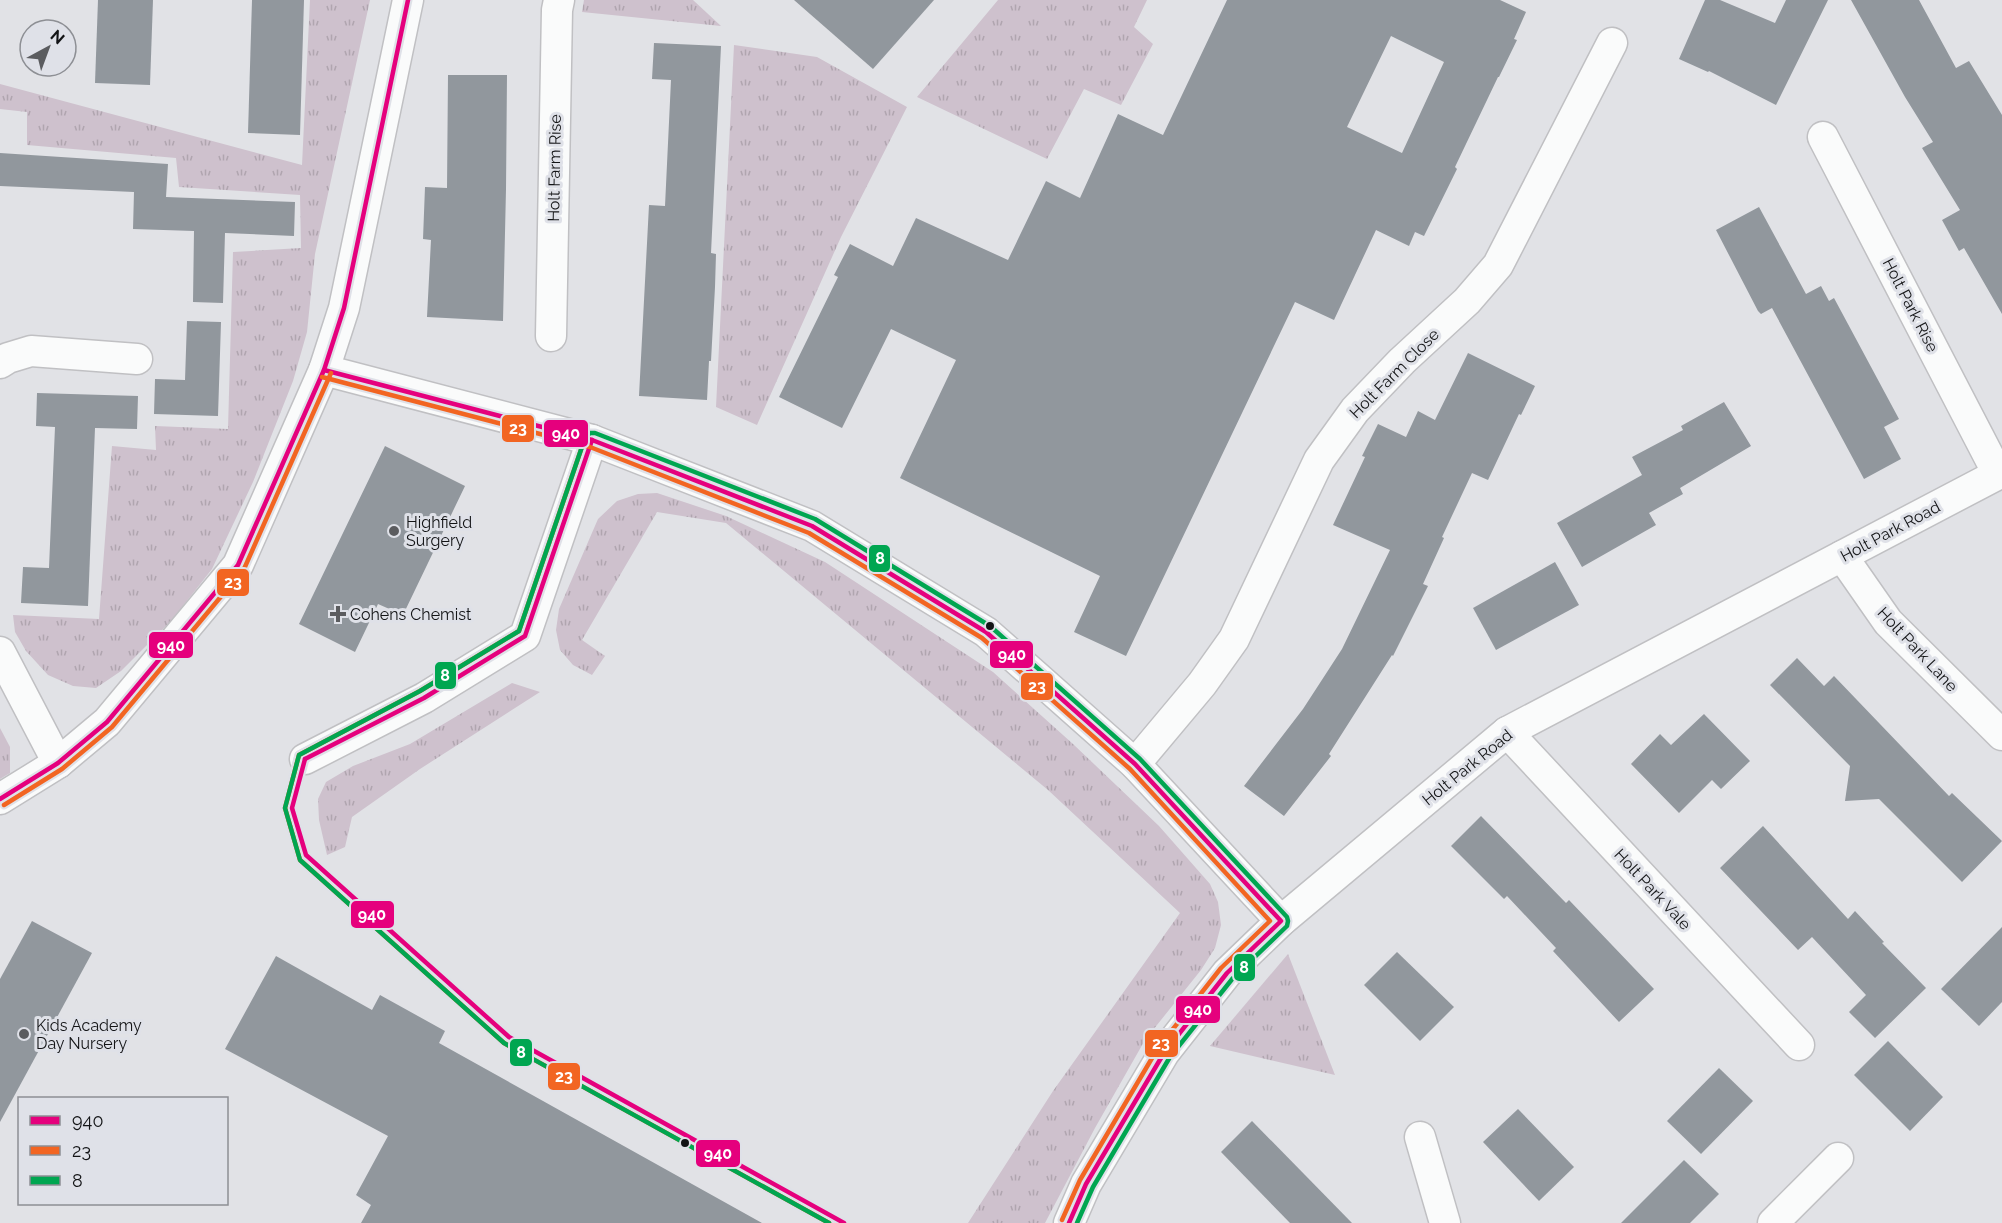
<svg xmlns="http://www.w3.org/2000/svg" width="2002" height="1223" viewBox="0 0 2002 1223" font-family="Raleway,sans-serif">
  <style>
    .grass { fill: url(#grass-tufts) }
    .building { fill: #91979d; fill-rule: evenodd }
    .lines { fill: none; stroke-linecap: round; stroke-linejoin: round }
    .minor-casing { stroke: #c0c0c3; stroke-width: 33 }
    .minor { stroke: #fafbfb; stroke-width: 30 }
    .bus-1-casing { stroke: #dfe1e8; stroke-width: 9 }
    .bus-2-casing { stroke: #dfe1e8; stroke-width: 9 }
    .bus-3-casing { stroke: #dfe1e8; stroke-width: 9 }
    .bus-1 { stroke: #e5007d; stroke-width: 4.5 }
    .bus-2 { stroke: #f26522; stroke-width: 4.5 }
    .bus-3 { stroke: #00a651; stroke-width: 4.5 }
    .poi-dot { fill: #5b5c5f; stroke: #dfe1e8; stroke-width: 2 }
    .bus-dot { fill: #131416; stroke: #dfe1e8; stroke-width: 2 }
    .labels { text-anchor: middle; stroke-width: 6; stroke-linejoin: round; paint-order: stroke }
    .street-label { font-size: 16px; fill: #131416; stroke: #dfe1e8 }
    .poi-label { font-size: 16px; fill: #131416; stroke: #dfe1e8; text-anchor: start }
    .line-badge { stroke: #dfe1e8; stroke-width: 2 }
    .badge-label { font-size: 16px; text-anchor: middle; font-weight: bold; fill: #fff }
  </style>
  <defs>
    <pattern id="grass-tufts" width="24" height="20" patternUnits="userSpaceOnUse" patternTransform="scale(1.5)"><rect width="24" height="20" fill="#cec1cd"/><path d="M3 7l-1-3M5 7V3M7 7l1-3M15 17l-1-3M17 17v-4M19 17l1-3" fill="none" stroke="#b0a5af"/></pattern>
  </defs>
  <rect width="100%" height="100%" fill="#e1e2e6"/>
  <g class="grass">
    <polygon points="310,0 370,0 315,254 307,332 293,381 253,482 212,569 171,621 121,671 96,688 73,686 48,675 26,651 15,632 13,615 99,619 112,446 156,450 155,426 228,429 233,252 301,248 300,195 179,187 176,158 27,145 27,112 0,109 0,84 302,165"/>
    <polygon points="584,0 693,0 721,26 582,12"/>
    <polygon points="998,0 1147,0 1134,27 1153,44 1121,105 1084,89 1047,159 917,97"/>
    <polygon points="734,45 817,57 907,107 841,237 757,425 716,407"/>
    <polygon points="657,493 726,516 825,562 993,672 1073,744 1159,826 1210,884 1218,902 1221,925 1215,948 1201,970 1145,1040 1095,1128 1045,1223 968,1223 1053,1091 1180,913 1048,790 726,523 657,512 582,640 605,656 592,675 573,665 560,650 556,630 559,609 598,519 617,501 638,494"/>
    <polygon points="512,683 540,692 420,769 352,817 345,847 327,855 319,820 318,799 326,782 353,766 410,744"/>
    <polygon points="0,728 10,747 10,773 0,779"/>
    <polygon points="1288,954 1335,1075 1210,1046"/>
  </g>
  <g class="building">
    <polygon points="98,0 153,0 150,85 95,83"/>
    <polygon points="252,0 304,0 300,135 248,133"/>
    <polygon points="794,0 934,0 873,69"/>
    <path d="M 1227,0 L 1500,0 L 1526,12 L 1514,39 L 1517,40 L 1499,77 L 1498,77 L 1455,167 L 1457,169 L 1424,236 L 1415,232 L 1409,246 L 1376,230 L 1334,320 L 1295,302 L 1126,656 L 1074,632 L 1100,576 L 900,478 L 956,360 L 891,329 L 842,428 L 779,397 L 838,277 L 834,275 L 850,244 L 893,266 L 916,218 L 1008,260 L 1046,181 L 1080,198 L 1118,114 L 1163,135 ZM 1391,36 L 1444,62 L 1402,153 L 1347,127 Z"/>
    <polygon points="1705,0 1720,0 1775,23 1786,0 1828,0 1776,105 1709,71 1708,72 1679,59"/>
    <polygon points="1851,0 1919,0 1956,68 1969,61 2002,115 2002,314 1964,248 1959,251 1942,220 1960,210 1922,148 1933,142 1905,97"/>
    <polygon points="654,43 721,46 711,253 716,254 715,287 711,361 709,361 707,400 639,396 649,205 665,206 671,80 652,79"/>
    <polygon points="448,75 507,75 506,189 503,321 427,317 431,240 423,239 425,187 447,188"/>
    <polygon points="0,153 168,164 166,197 295,202 294,236 225,233 223,303 193,302 194,231 133,229 134,192 0,186"/>
    <polygon points="1759,207 1806,294 1821,286 1829,301 1834,298 1899,419 1884,427 1901,459 1864,479 1772,308 1761,314 1758,311 1716,230"/>
    <polygon points="187,321 221,322 218,416 154,414 155,379 185,380"/>
    <polygon points="1468,353 1535,386 1521,415 1519,414 1488,480 1472,473 1442,537 1444,538 1423,584 1428,586 1393,656 1392,655 1329,754 1331,756 1284,816 1244,786 1303,709 1342,649 1390,550 1333,525 1365,457 1362,456 1378,424 1406,437 1418,411 1435,420"/>
    <polygon points="37,393 138,396 137,429 95,428 88,606 21,603 23,567 49,568 55,427 36,426"/>
    <polygon points="1724,402 1751,446 1680,488 1683,494 1649,513 1656,525 1582,567 1557,523 1642,475 1632,457 1683,430 1681,426"/>
    <polygon points="385,446 465,486 403,615 378,604 355,652 299,624"/>
    <polygon points="1555,562 1579,605 1496,650 1473,608"/>
    <polygon points="1797,658 1824,686 1834,676 1949,796 1952,793 2002,841 1962,882 1879,799 1845,801 1850,766 1770,685"/>
    <polygon points="1704,714 1750,761 1721,789 1712,780 1679,813 1631,764 1660,734 1671,745"/>
    <polygon points="1481,816 1566,903 1569,900 1654,989 1619,1022 1553,951 1556,948 1507,896 1504,899 1451,846"/>
    <polygon points="1763,826 1848,919 1855,911 1884,942 1882,943 1926,988 1875,1038 1849,1012 1866,995 1812,937 1798,950 1720,868"/>
    <polygon points="32,921 92,953 0,1122 0,979"/>
    <polygon points="2002,927 2002,1002 1979,1026 1941,989"/>
    <polygon points="1397,952 1454,1007 1420,1041 1364,985"/>
    <polygon points="276,956 372,1010 380,995 445,1031 439,1043 762,1223 361,1223 371,1205 356,1195 388,1136 225,1049"/>
    <polygon points="1888,1041 1943,1097 1910,1131 1854,1075"/>
    <polygon points="1719,1068 1753,1101 1701,1154 1667,1121"/>
    <polygon points="1518,1109 1574,1167 1539,1201 1483,1142"/>
    <polygon points="1252,1121 1352,1223 1290,1223 1221,1152"/>
    <polygon points="1684,1160 1719,1194 1690,1223 1621,1223"/>
  </g>
  <g class="lines">
    <g class="minor-casing">
      <g id="minor">
        <polyline points="1823,137 1998,474"/>
        <polyline points="551,336 557,10 559,0"/>
        <polyline points="0,363 8,358 31,351 137,359"/>
        <polyline points="324,370 592,440 812,526 986,632 1135,764 1281,921"/>
        <polyline points="1842,556 1888,622 2002,735"/>
        <polyline points="0,652 58,763"/>
        <polyline points="1507,732 1799,1045"/>
        <polyline points="305,759 424,698 525,636 592,440"/>
        <polyline points="1135,764 1202,684 1234,639 1319,460 1355,410 1402,361 1467,301 1498,265 1612,43"/>
        <polyline points="0,799 58,763 107,722 238,565 324,370 344,308 408,0"/>
        <polyline points="1420,1137 1445,1223"/>
        <polyline points="1069,1223 1086,1184 1164,1053 1227,973 1281,921 1507,732 2002,472"/>
        <polyline points="1773,1223 1838,1158"/>
      </g>
    </g>
    <use href="#minor" class="minor"/>
    <g class="bus-1-casing">
      <g id="bus-1">
        <polyline points="324,370 592,440 812,526 986,632 1135,764 1281,921 1227,973 1164,1053 1086,1184 1069,1223"/>
        <polyline points="305,759 292,808 306,855 509,1037 844,1223"/>
        <polyline points="305,759 424,698 525,636 592,440"/>
        <polyline points="0,799 58,763 107,722 238,565 324,370 344,308 408,0"/>
      </g>
    </g>
    <g class="bus-2-casing">
      <g id="bus-2">
        <polyline points="322,377 590,447 809,533 982,638 1130,769 1270,921 1221,968 1158,1048 1080,1180 1062,1220"/>
        <polyline points="585,438 519,631 420,691 299,755 285,808 300,860 504,1043 829,1223"/>
        <polyline points="4,805 62,769 112,727 244,569 331,373"/>
      </g>
    </g>
    <g class="bus-3-casing">
      <polyline id="bus-3" points="829,1223 504,1043 300,860 285,808 299,755 420,691 519,631 585,438 590,433 595,433 815,519 990,626 1140,759 1287,917 1288,921 1287,926 1233,978 1170,1057 1093,1187 1077,1223"/>
    </g>
    <use href="#bus-1" class="bus-1"/>
    <use href="#bus-2" class="bus-2"/>
    <use href="#bus-3" class="bus-3"/>
  </g>
  <g class="poi-dot">
    <circle cx="394" cy="531" r="6"/>
    <path d="M335 605h6v6h6v6h-6v6h-6v-6h-6v-6h6z"/>
    <circle cx="24" cy="1034" r="6"/>
  </g>
  <g class="bus-dot">
    <circle cx="990" cy="626" r="5"/>
    <circle cx="685" cy="1143" r="5"/>
  </g>
  <g class="labels">
    <g class="street-label">
      <text transform="translate(554 168) rotate(-89)" y="6">Holt Farm Rise</text>
      <text transform="translate(1911 305) rotate(63)" y="6">Holt Park Rise</text>
      <text transform="translate(1394 373) rotate(-45)" y="6">Holt Farm Close</text>
      <text transform="translate(1890 531) rotate(-28)" y="6">Holt Park Road</text>
      <text transform="translate(1918 649) rotate(47)" y="6">Holt Park Lane</text>
      <text transform="translate(1467 767) rotate(-39)" y="6">Holt Park Road</text>
      <text transform="translate(1653 889) rotate(47)" y="6">Holt Park Vale</text>
    </g>
    <g class="poi-label">
      <text x="406" y="528">Highfield<tspan x="406" dy="18">Surgery</tspan></text>
      <text x="350" y="620">Cohens Chemist</text>
      <text x="36" y="1031">Kids Academy<tspan x="36" dy="18">Day Nursery</tspan></text>
    </g>
  </g>
  <g class="line-badge">
    <rect x="501" y="414" width="34" height="29" rx="6" fill="#f26522"/>
    <rect x="543" y="419" width="46" height="29" rx="6" fill="#e5007d"/>
    <rect x="868" y="544" width="23" height="29" rx="6" fill="#00a651"/>
    <rect x="216" y="568" width="34" height="29" rx="6" fill="#f26522"/>
    <rect x="148" y="631" width="46" height="28" rx="6" fill="#e5007d"/>
    <rect x="989" y="640" width="45" height="29" rx="6" fill="#e5007d"/>
    <rect x="434" y="661" width="23" height="29" rx="6" fill="#00a651"/>
    <rect x="1020" y="672" width="34" height="29" rx="6" fill="#f26522"/>
    <rect x="350" y="900" width="45" height="29" rx="6" fill="#e5007d"/>
    <rect x="1233" y="953" width="23" height="29" rx="6" fill="#00a651"/>
    <rect x="1175" y="995" width="46" height="29" rx="6" fill="#e5007d"/>
    <rect x="1144" y="1029" width="35" height="29" rx="6" fill="#f26522"/>
    <rect x="509" y="1038" width="24" height="29" rx="6" fill="#00a651"/>
    <rect x="547" y="1062" width="34" height="29" rx="6" fill="#f26522"/>
    <rect x="695" y="1139" width="46" height="29" rx="6" fill="#e5007d"/>
  </g>
  <g class="badge-label">
    <text x="518" y="434">23</text>
    <text x="566" y="439">940</text>
    <text x="880" y="564">8</text>
    <text x="233" y="588">23</text>
    <text x="171" y="651">940</text>
    <text x="1012" y="660">940</text>
    <text x="445" y="681">8</text>
    <text x="1037" y="692">23</text>
    <text x="372" y="920">940</text>
    <text x="1244" y="973">8</text>
    <text x="1198" y="1015">940</text>
    <text x="1161" y="1049">23</text>
    <text x="521" y="1058">8</text>
    <text x="564" y="1082">23</text>
    <text x="718" y="1159">940</text>
  </g>
  <rect x="18" y="1097" width="210" height="108" fill="#dfe1e8" stroke="#8d8f94" stroke-width="1.5"/>
  <rect x="30" y="1116" width="30" height="9" fill="#e5007d" stroke="#8d8f94" stroke-width="1.5"/>
  <text x="72" y="1127" font-size="18" fill="#131416">940</text>
  <rect x="30" y="1146" width="30" height="9" fill="#f26522" stroke="#8d8f94" stroke-width="1.5"/>
  <text x="72" y="1157" font-size="18" fill="#131416">23</text>
  <rect x="30" y="1176" width="30" height="9" fill="#00a651" stroke="#8d8f94" stroke-width="1.5"/>
  <text x="72" y="1187" font-size="18" fill="#131416">8</text>
  <g transform="translate(48 48) rotate(41)"><circle r="28" fill="#dfe1e8" stroke="#8d8f94" stroke-width="1.5"/>
  <path d="M0-4.5L10 22L0 15L-10 22Z" fill="#5b5c5f"/>
  <text y="-9" font-size="16" font-weight="bold" text-anchor="middle" fill="#131416">N</text>
  </g>
</svg>
